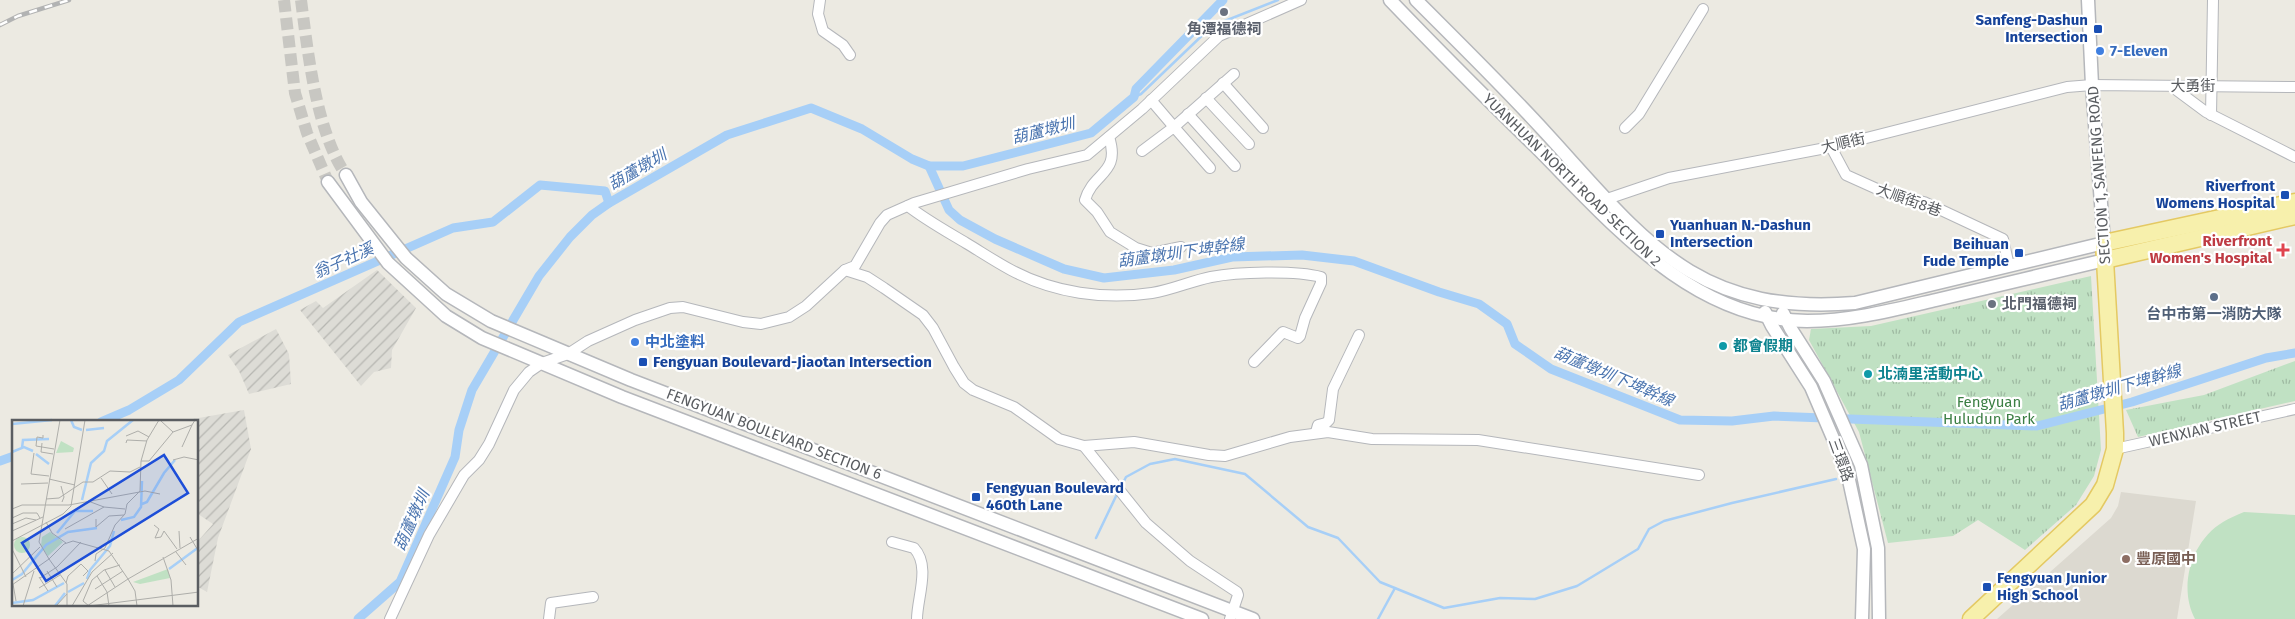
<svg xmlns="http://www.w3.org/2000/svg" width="2295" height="619" viewBox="0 0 2295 619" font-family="'Fira Sans','Noto Sans TC',sans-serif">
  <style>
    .industrial { fill: url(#industrial-furrows) }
    .education { fill: #dcd9d0 }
    .park { fill: url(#park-tufts) }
    .garden { fill: #c0e1c3 }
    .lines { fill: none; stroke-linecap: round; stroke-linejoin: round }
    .stream { stroke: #a7cff7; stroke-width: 2.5 }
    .canal { stroke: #a7cff7; stroke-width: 9 }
    .tertiary-tunnel { stroke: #c8c7c2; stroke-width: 12; stroke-dasharray: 12 6; stroke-linecap: butt }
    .minor-casing { stroke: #b5b7bb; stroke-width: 12 }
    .tertiary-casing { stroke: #b5b7bb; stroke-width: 15 }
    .primary-casing { stroke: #e4c963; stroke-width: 19 }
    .minor { stroke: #fff; stroke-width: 10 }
    .tertiary { stroke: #fff; stroke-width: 12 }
    .primary { stroke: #f7f0ac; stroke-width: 16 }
    .rail-casing { stroke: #b2b3b3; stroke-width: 4.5 }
    .rail { stroke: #fff; stroke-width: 2.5; stroke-dasharray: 8; stroke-linecap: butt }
    .worship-dot { fill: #6b7280; stroke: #fff; stroke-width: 2 }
    .transit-dot { fill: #1a4fb4; stroke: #fff; stroke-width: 2 }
    .shop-dot { fill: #3f7fe0; stroke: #fff; stroke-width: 2 }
    .health-dot { fill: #e0444e; stroke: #fff; stroke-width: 2 }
    .service-dot { fill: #5c6f8a; stroke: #fff; stroke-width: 2 }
    .culture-dot { fill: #0f9aa8; stroke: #fff; stroke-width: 2 }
    .education-dot { fill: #8d6e63; stroke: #fff; stroke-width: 2 }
    .labels { text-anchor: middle; stroke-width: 4.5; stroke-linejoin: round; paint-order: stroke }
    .transit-label { font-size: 15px; font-weight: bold; fill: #164399; stroke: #fff; text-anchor: start }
    .worship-label { font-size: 15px; font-weight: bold; fill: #5b616d; stroke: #fff }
    .shop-label { font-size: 15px; font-weight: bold; fill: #366cbe; stroke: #fff; text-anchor: start }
    .street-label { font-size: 15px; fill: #5a5d61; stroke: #fff }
    .health-label { font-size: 15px; font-weight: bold; fill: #be3a42; stroke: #fff; text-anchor: end }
    .service-label { font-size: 15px; font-weight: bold; fill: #4e5e75; stroke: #fff }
    .culture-label { font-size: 15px; font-weight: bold; fill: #0d838f; stroke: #fff; text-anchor: start }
    .park-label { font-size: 15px; fill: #3c7f44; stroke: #fff }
    .education-label { font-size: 15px; font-weight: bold; fill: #785e54; stroke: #fff; text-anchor: start }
    .water-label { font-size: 16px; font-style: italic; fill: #4a74af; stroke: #fff }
    .inset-river { fill: none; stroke: #a7cff7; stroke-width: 2.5 }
    .inset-road { fill: none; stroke: #aeaeaa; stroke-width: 1 }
    .view { fill: #1d4ed8; fill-opacity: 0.15; stroke: #1d4ed8; stroke-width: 2.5 }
    .inset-edge { fill: none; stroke: #5a5d61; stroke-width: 2.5 }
  </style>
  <defs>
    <pattern id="industrial-furrows" width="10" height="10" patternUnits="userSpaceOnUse" patternTransform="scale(1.25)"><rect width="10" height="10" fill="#dddcd6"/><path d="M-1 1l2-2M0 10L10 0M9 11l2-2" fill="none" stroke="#b6b6b1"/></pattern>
    <pattern id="park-tufts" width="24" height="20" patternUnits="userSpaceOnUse" patternTransform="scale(1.25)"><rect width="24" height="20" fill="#c0e1c3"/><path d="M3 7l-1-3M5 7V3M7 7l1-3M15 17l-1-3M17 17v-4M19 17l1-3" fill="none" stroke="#9fbaa2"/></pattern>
  </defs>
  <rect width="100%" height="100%" fill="#eceae2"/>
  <g class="industrial">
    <polygon points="377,270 416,308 392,350 391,368 374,372 361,386 300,310 316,301 323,308"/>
    <polygon points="276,329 289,354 291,384 249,394 239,371 228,355"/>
    <polygon points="244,410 251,449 218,538 207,592 198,587 198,541 213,524 198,514 198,422 193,421 193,419"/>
  </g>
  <polygon class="education" points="2121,492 2196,501 2177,619 1997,619 2111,518 2118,506"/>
  <g class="park">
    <polygon points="2091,276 2101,450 2094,476 2076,505 2025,550 1978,520 1953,536 1888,543 1859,432 1809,340 1811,329 1871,326"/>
    <polygon points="2295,361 2295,401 2138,437 2126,410 2204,395"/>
  </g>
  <path class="garden" d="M 2244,512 L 2295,515 L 2295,619 L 2195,619 C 2178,587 2191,541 2223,522 C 2229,518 2237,515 2244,512 Z"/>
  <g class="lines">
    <g class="stream">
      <polyline points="1134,97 1141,94 1212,26 1278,0"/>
      <polyline points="1121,487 1126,477 1150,464 1175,459 1245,474 1308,527 1338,538 1380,582 1444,608 1500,598 1535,599 1577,586 1638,549 1649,529 1664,521 1732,503 1836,479"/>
      <polyline points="1096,538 1118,492"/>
      <polyline points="1378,619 1395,588"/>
    </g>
    <g class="canal">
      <polyline points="929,166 949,210 960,220 995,239 1064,269 1104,278 1174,270 1232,257 1302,255 1354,261 1439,292 1479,304 1507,324 1515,344 1551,369 1680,420 1732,421 1774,416 2037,426 2132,402 2266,358 2295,353"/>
      <polyline points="101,422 129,410 179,380 239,322 453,228 493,222 540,185 605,191 609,203"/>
      <polyline points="0,461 14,456"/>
      <polyline points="358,619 400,582 455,457 459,430 472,390 539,276 570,237 592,215 609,203 727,135 811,108 862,129 912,159 929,166 963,166 1091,133 1134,97 1136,89 1223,0"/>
    </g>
    <g class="tertiary-tunnel">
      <polyline points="284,0 295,93 307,133 328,182"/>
      <path d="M 301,0 C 308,53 316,131 346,175"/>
    </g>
    <g class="minor-casing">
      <g id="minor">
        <polyline points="820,0 818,14 823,31 843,45 850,55"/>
        <polyline points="1223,83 1263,128"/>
        <polyline points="2171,86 2206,112 2295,157"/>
        <polyline points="1206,98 1249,144"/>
        <polyline points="1151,100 1174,127 1234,74"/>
        <polyline points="1188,114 1235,166"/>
        <polyline points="2211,115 2213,0"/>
        <polyline points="1625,128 1639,114 1703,9"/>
        <path d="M 1109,137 C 1121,174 1093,172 1085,200 L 1097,212 L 1110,232 L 1136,248 L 1152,253 L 1181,247"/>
        <polyline points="1831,147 1846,175 1886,193 1924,202 2003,239 2009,266"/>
        <polyline points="1142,151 1174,127 1210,168"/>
        <polyline points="1603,204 1607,199 1669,178 1831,147 2067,87 2092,85 2295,87"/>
        <path d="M 908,206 C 926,220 946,231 966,243 C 981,252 996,262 1011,270 C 1054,293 1104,300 1152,293 C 1172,290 1191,281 1211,277 C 1237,272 1295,270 1321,277 L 1321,283 L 1305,318 L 1300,336 L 1298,338 L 1283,332 L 1254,362"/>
        <polyline points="845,270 867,277 884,288 923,315 933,328 954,367 964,383 973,390 1014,407 1059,439 1084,446 1134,442 1209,455 1225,456 1290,437 1328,432 1372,439 1478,440 1699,475"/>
        <polyline points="1316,432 1318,425 1326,423 1329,420 1333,389 1359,335"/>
        <polyline points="1084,446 1146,523 1190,561 1237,592 1238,595 1230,619"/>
        <polyline points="2115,449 2295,409"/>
        <path d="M 892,542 L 914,548 C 931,566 917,598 917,619"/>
        <polyline points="390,619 429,535 464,475 479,460 489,444 514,390 529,372 542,363 568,354 588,341 635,320 670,308 683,307 743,322 761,324 789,317 806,306 845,270 855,266 880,223 887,215 914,203 1028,169 1087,155 1142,109 1219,36 1301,0"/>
        <polyline points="549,619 551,603 593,597"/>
      </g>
    </g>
    <g class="tertiary-casing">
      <g id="tertiary">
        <path d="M 1390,0 C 1438,50 1487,99 1536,147 C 1611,222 1691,320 1807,321 C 1851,321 1893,310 1936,300 C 1992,287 2049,273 2105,260"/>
        <path d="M 1416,0 C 1460,44 1504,87 1546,133 C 1644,240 1695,316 1855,303 L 2104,243 L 2092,85 L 2088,0"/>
        <polyline points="346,175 361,202 406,258 446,294 491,321 631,380 1253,619"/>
        <polyline points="328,182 388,263 446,316 482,338 622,397 1202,619"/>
        <polyline points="1765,312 1772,326 1811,387 1847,471 1864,549 1862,619"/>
        <polyline points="1783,313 1791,329 1824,381 1861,465 1878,548 1879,619"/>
      </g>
    </g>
    <g class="primary-casing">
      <g id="primary">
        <polyline points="2105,260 2295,216"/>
        <polyline points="1971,619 2093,505 2105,485 2115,449 2115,433 2104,243 2295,202"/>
      </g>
    </g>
    <use href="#minor" class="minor"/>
    <use href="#tertiary" class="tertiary"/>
    <use href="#primary" class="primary"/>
    <g class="rail-casing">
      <polyline id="rail" points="0,25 18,16 69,0"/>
    </g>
    <use href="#rail" class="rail"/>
  </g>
  <g class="worship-dot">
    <circle cx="1224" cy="12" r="5"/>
    <circle cx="1992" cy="304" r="5"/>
  </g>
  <g class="transit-dot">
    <rect x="2093" y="24" width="10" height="10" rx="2.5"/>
    <rect x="2280" y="190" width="10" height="10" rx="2.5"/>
    <rect x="1655" y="229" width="10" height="10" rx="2.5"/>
    <rect x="2014" y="248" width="10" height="10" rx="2.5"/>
    <rect x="638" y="357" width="10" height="10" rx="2.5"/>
    <rect x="971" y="492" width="10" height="10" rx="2.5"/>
    <rect x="1982" y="582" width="10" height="10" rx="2.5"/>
  </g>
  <g class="shop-dot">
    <circle cx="2100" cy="51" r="5"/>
    <circle cx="635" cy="342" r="5"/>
  </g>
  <path class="health-dot" d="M2280.5 242.5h5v5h5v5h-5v5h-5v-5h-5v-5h5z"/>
  <circle class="service-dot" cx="2214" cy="297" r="5"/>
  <g class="culture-dot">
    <circle cx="1723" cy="346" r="5"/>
    <circle cx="1868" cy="374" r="5"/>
  </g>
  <circle class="education-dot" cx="2126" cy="559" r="5"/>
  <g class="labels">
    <g class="transit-label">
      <text x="2088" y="25" text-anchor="end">Sanfeng-Dashun<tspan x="2088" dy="17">Intersection</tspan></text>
      <text x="2275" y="191" text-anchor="end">Riverfront<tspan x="2275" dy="17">Womens Hospital</tspan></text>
      <text x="1670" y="230">Yuanhuan N.-Dashun<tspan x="1670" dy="17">Intersection</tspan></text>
      <text x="2009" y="249" text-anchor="end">Beihuan<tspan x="2009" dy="17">Fude Temple</tspan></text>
      <text x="653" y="367">Fengyuan Boulevard-Jiaotan Intersection</text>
      <text x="986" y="493">Fengyuan Boulevard<tspan x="986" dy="17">460th Lane</tspan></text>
      <text x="1997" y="583">Fengyuan Junior<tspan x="1997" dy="17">High School</tspan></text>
    </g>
    <g class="worship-label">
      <text x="1224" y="34">角潭福德祠</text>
      <text x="2002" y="309" text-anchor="start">北門福德祠</text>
    </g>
    <g class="shop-label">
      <text x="2110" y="56">7-Eleven</text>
      <text x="645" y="347">中北塗料</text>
    </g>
    <g class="street-label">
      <text x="2193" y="91">大勇街</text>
      <text transform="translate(1843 143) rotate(-13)" y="5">大順街</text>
      <text transform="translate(2099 175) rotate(-94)" y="5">SECTION 1, SANFENG ROAD</text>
      <text transform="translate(1572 180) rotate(44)" y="5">YUANHUAN NORTH ROAD SECTION 2</text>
      <text transform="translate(1909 200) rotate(20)" y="5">大順街8巷</text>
      <text transform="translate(2205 429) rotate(-13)" y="5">WENXIAN STREET</text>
      <text transform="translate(774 434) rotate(21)" y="5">FENGYUAN BOULEVARD SECTION 6</text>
      <text transform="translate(1841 460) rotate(70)" y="5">三環路</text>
    </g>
    <g class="health-label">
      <text x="2272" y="246">Riverfront<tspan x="2272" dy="17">Women's Hospital</tspan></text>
    </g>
    <g class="service-label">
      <text x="2214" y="319">台中市第一消防大隊</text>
    </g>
    <g class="culture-label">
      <text x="1733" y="351">都會假期</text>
      <text x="1878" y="379">北湳里活動中心</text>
    </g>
    <g class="park-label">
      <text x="1989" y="407">Fengyuan<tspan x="1989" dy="17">Huludun Park</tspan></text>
    </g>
    <g class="education-label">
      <text x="2136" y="564">豐原國中</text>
    </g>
    <g class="water-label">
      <text transform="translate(1043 130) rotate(-14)" y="6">葫蘆墩圳</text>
      <text transform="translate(637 169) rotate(-30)" y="6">葫蘆墩圳</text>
      <text transform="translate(1181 252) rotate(-8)" y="6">葫蘆墩圳下埤幹線</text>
      <text transform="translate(343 260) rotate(-24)" y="6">翁子社溪</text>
      <text transform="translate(1614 376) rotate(23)" y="6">葫蘆墩圳下埤幹線</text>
      <text transform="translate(2119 387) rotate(-16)" y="6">葫蘆墩圳下埤幹線</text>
      <text transform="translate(411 520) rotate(-66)" y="6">葫蘆墩圳</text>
    </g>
  </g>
  <g transform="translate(12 420)">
    <rect width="186" height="186" fill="#eceae2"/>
    <path d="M 49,21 L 62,28 L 61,32 L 44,33 ZM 38,112 L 51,122 L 36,136 L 29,126 L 30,117 ZM 156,149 L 158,158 L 128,164 L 121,162 Z" fill="#c0e1c3"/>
    <path d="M2 125a8 8 0 1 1 16 0a8 8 0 1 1-16 0Z" fill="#c0e1c3"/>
    <path class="inset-river" d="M 59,0 L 62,7 L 70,10M 0,4 L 40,0M 74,10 L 92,8M 10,28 L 11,20 L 37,19M 0,32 L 12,27 L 21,31M 24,34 L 37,44M 70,80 L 79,43 L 92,31 L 95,21 L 121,0M 130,84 L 135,82 L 152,53 L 163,40M 109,100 L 122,97 L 129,87 L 130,61M 45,113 L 63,91 L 81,91M 157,149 L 187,127M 75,159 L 78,150 L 98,126 L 102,111M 0,160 L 10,154 L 34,125 L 56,112 L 85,108M 56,172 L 72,163M 0,183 L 21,180 L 52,163M 43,186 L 53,173"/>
    <path class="inset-road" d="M 149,1 L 161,12M 31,15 L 31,18 L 25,17 L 24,26 L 42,29M 114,16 L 126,11 L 137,17M 30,23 L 29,32 L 41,34M 114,23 L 115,20 L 135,21M 170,27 L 180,5M 22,33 L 19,54 L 37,56M 161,40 L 172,37 L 187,40M 129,41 L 137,41 L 161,12 L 180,5 L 183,0M 89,58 L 100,74M 37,59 L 63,65M 9,64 L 36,63M 49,66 L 52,77 L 50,82M 34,79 L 47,78 L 71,62 L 81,62 L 98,51 L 118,52 L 128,47M 76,81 L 92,87M 0,89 L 10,85 L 57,85 L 133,71 L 148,74M 0,98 L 11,93 L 25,93 L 28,98M 84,99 L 84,107 L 97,96 L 112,95M 34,102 L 40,113 L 54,123M 0,104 L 14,98 L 24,100M 142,105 L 147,109 L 143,118 L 149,117 L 152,111 L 165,129M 53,109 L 92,87 L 113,89M 0,111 L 31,97M 167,111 L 168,128M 178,117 L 187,132M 0,121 L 51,94 L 59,86 L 73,0M 0,129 L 14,157M 164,132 L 174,145M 151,137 L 159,160 L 161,186M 83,141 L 84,134 L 93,128 L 103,105 L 113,94 L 115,84 L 128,71 L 129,41 L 135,20 L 147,0M 93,150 L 103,167M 35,151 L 45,167M 0,154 L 28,127M 85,156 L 95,172 L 97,186M 27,157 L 36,171M 28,158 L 45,147 L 69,122M 116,159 L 187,118M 116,159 L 123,171 L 125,186M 54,163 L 56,156 L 69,144 L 76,151 L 71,156M 1,164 L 4,181M 0,165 L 37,139 L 27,122 L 48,0M 27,168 L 48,155M 83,169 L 111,151M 11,186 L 22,151M 44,186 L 55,174M 55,186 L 55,164 L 37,139 L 52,124 L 61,121 L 97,131 L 116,159 L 75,186M 60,186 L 80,152 L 101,133M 77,186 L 187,172M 77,186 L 71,181 L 80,160 L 92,150 L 108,145"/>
    <path class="view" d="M 152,35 L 176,73 L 34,161 L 10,123 Z"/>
    <rect width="186" height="186" class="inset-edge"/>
  </g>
</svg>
